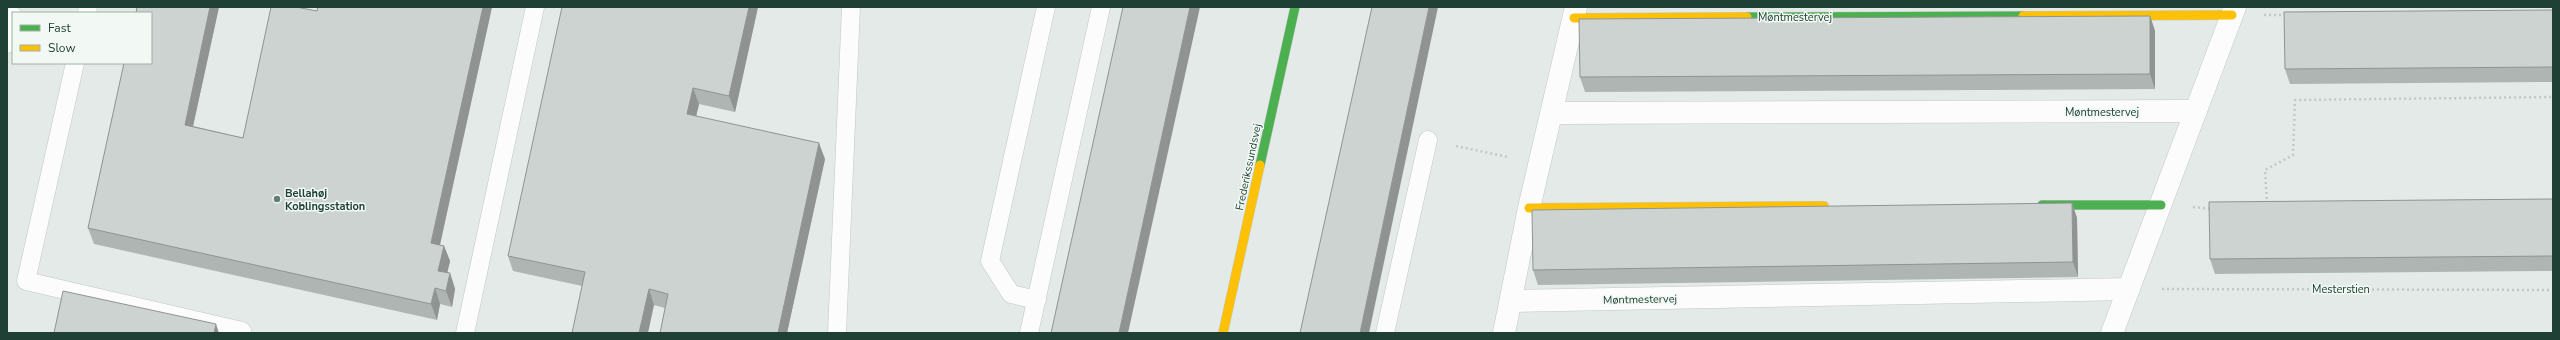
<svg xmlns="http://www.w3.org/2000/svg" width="2560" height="340" viewBox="0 0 2560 340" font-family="'Nunito Sans',sans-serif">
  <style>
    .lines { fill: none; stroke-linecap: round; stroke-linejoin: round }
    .lane-casing { stroke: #c1c7c4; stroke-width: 19 }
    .street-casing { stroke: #c1c7c4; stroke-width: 23 }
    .fast-casing { stroke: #bfc8c4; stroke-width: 10 }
    .slow-casing { stroke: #bfc8c4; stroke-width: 10 }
    .path { stroke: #c0cac5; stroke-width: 2.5; stroke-dasharray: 2 3; stroke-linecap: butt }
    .lane { stroke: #fbfcfb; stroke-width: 18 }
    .street { stroke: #fbfcfb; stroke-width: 22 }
    .fast { stroke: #4caf50; stroke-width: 9 }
    .slow { stroke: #ffc107; stroke-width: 9 }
    .wall { fill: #afb5b3 }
    .shaded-wall { fill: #8f9492 }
    .building { fill: #ccd3d0; stroke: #8f9492 }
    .poi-dot { fill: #647c73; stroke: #f2f9f5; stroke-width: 1.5 }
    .labels { text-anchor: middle; stroke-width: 3; stroke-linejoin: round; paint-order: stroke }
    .street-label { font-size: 11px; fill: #1f4035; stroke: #f2f9f5 }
    .poi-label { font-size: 11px; font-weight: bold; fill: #1f4035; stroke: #f2f9f5; text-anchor: start }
  </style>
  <rect width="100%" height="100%" fill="#e4eae7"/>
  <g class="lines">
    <g class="lane-casing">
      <g id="lane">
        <polyline points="87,13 88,7"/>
        <polyline points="7,44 13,16"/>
        <polyline points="75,63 26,281 242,331"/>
        <polyline points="1037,300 1011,294 990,261 1046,7"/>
        <polyline points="465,333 535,7"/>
        <polyline points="837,333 851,7"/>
        <polyline points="1029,333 1101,7"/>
        <polyline points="1385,333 1428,140"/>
      </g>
    </g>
    <g class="street-casing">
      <g id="street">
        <polyline points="1553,113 2196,111"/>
        <polyline points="1511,301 2129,289"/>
        <polyline points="1504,333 1529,208 1576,7"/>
        <polyline points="2112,333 2235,7"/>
      </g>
    </g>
    <g class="fast-casing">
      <g id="fast">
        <polyline points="1747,17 2023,16"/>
        <polyline points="1260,165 1295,7"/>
        <polyline points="2042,205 2161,205"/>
      </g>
    </g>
    <g class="slow-casing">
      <g id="slow">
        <polyline points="2023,16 2232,15"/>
        <polyline points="1574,18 1747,17"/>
        <polyline points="1529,208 1824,206"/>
        <polyline points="1223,333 1260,165"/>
      </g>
    </g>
    <g class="path">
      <polyline points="2264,15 2285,15"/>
      <polyline points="1456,146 1508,157"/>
      <polyline points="2267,204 2265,170 2293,155 2295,100 2553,97"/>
      <polyline points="2193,207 2212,209"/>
      <polyline points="2162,289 2553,290"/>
    </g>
    <use href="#lane" class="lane"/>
    <use href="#street" class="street"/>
    <use href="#fast" class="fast"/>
    <use href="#slow" class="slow"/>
  </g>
  <g class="wall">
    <polygon points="137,7 219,7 193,126 243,138 317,11 318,7 492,7 440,245 444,246 450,261 447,273 450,273 455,289 452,307 440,304 437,320 94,244 88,228"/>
    <polygon points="758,7 735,112 699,104 696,116 825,159 787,333 660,333 665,308 582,286 513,271 508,256"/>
    <polygon points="2553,10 2553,82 2290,84 2285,69"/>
    <polygon points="2150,16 2155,31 2155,89 1585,92 1580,77"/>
    <polygon points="2553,199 2553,271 2215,274 2210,259"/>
    <polygon points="2072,203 2077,218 2078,277 1538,285 1533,270"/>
  </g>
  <g class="shaded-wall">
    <polygon points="210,7 219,7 190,140 185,125"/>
    <polygon points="483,7 492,7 437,258 431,243"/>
    <polygon points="749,7 758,7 735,112 729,96"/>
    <polygon points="1190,7 1200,7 1128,333 1119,333"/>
    <polygon points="1429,7 1438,7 1369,333 1360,333"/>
    <polygon points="2150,16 2155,31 2155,89 2150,74"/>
    <polygon points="693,88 699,104 693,130 687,114"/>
    <polygon points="819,143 825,159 787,333 778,333"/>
    <polygon points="2072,203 2077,218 2078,277 2073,262"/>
    <polygon points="444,246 450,261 444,287 438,271"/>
    <polygon points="450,273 455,289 452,307 446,291"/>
    <polygon points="435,288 440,304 437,320 431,304"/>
    <polygon points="649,289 654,305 648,333 639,333"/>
    <polygon points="216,324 219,333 214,333"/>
  </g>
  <g class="building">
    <polygon points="137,7 210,7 185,125 243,138 271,7 296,7 317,11 318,7 483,7 431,243 444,246 438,271 450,273 446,291 435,288 431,304 88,228 124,63 151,63 151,13 136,13"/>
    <polygon points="562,7 749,7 729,96 693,88 687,114 819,143 778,333 660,333 668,294 649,289 639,333 572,333 585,272 508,256"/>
    <polygon points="1123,7 1190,7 1119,333 1051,333"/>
    <polygon points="1372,7 1429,7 1360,333 1300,333"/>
    <polygon points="2553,10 2553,67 2285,69 2284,12"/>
    <polygon points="2150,16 2150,74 1580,77 1579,19"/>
    <polygon points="2553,199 2553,256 2210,259 2209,202"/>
    <polygon points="2072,203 2073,262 1533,270 1532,210"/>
    <polygon points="63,291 216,324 214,333 54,333"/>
  </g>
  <circle class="poi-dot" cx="277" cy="199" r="4"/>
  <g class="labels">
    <g class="street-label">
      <text x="1795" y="21">Møntmestervej</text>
      <text x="2102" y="116">Møntmestervej</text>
      <text transform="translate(1248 167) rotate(-78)" y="4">Frederikssundsvej</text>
      <text x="2341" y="293">Mesterstien</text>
      <text transform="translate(1640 299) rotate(-1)" y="4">Møntmestervej</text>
    </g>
    <g class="poi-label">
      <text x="285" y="197">Bellahøj<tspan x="285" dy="13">Koblingsstation</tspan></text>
    </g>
  </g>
  <rect width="2560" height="340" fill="none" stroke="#1f4035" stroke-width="16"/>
  <rect x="12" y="12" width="140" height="52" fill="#f2f9f5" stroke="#9eafa8"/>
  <rect x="20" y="25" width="20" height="6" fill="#4caf50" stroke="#9eafa8"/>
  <text x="48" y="32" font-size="12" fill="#1f4035">Fast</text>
  <rect x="20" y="45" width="20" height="6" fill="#ffc107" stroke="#9eafa8"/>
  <text x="48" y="52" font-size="12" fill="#1f4035">Slow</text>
</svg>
